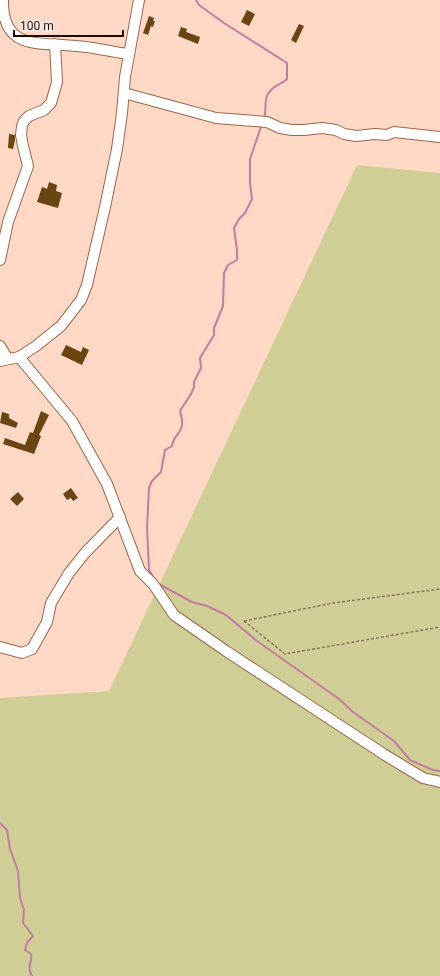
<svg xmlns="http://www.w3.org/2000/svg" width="440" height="976" viewBox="0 0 440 976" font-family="Roboto,sans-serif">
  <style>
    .green { fill: #cfcf95 }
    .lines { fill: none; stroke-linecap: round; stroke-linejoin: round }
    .stream { stroke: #c67ba1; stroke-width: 2 }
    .building { fill: #6c4411 }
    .minor-casing { stroke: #9c6548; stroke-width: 12 }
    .path { stroke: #8e7062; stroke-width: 1.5; stroke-dasharray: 3 2; stroke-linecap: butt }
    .minor { stroke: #fff; stroke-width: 10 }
  </style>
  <rect width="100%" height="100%" fill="#ffd9c6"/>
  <polygon class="green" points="357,165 440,173 440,976 0,976 0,698 109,691"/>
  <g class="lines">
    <g class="stream">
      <path d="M 196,0 L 199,5 L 224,23 L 287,63 L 287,79 C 282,84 277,84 271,90 C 263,97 267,109 264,118"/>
      <path d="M 155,580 L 149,570 L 147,528 L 149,488 L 152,481 L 161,472 L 165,450 L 172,446 C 173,436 181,434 182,425 C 183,421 181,416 180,411 L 191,394 L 194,387 L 194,382 L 201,368 L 200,358 L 214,335 L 214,328 L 223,306 L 224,273 L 228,265 L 237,260 L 237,250 L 234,228 L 239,219 L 245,213 L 252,199 L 250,183 L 250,159 L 262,124"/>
      <polyline points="157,583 192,602 207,606 226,615 257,641 339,699 353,712 394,741 410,760 433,770 440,771"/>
      <path d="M 0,823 L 7,830 L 10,849 L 18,871 L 20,898 L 24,910 L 23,923 L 33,936 L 27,943 L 25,950 L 31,954 C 33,964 26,965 32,976"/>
    </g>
  </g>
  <g class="building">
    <polygon points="247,10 255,14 249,26 241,22"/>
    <polygon points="149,16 154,18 153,21 155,21 153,27 151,26 148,35 143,33"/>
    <polygon points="299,24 304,26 296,43 291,40"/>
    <polygon points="181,27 187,29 186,32 200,37 198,44 178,36"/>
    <polygon points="9,134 15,135 15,140 13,149 8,148"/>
    <polygon points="49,182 57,185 56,191 62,193 58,208 37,202 42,187 47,189"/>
    <polygon points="66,345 81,352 83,347 89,350 82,365 61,355"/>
    <polygon points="41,411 49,415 39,435 41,436 34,454 3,444 5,438 25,445 30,432 33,433"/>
    <polygon points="2,412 9,414 9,418 18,423 16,428 0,423"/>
    <polygon points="71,488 78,498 73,501 71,498 67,500 63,494"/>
    <polygon points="18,492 24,499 17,506 10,499"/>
  </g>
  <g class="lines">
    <g class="minor-casing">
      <g id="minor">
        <path d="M 3,0 C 2,51 39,42 76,46 C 94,47 111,52 128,54"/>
        <polyline points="124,93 216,118 267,122 280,128 292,130 304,130 322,128 336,130 344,134 356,136 375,134 387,135 394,132 440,137"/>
        <polyline points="0,260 8,222 28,166 23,146 21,135 22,126 24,121 29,116 44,110 51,103 57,82 55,44"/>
        <polyline points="0,346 8,359"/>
        <polyline points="19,357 72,421 107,484 140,571 153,584 174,615 226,651 385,755 423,778 440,782"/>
        <polyline points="0,361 19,357 36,346 61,326 81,300 87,285 105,207 117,149 122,113 125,77 139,0"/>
        <polyline points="0,647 22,653 32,649 47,622 51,603 69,573 85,553 120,517"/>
      </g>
    </g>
    <g class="path">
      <polyline points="244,621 285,654 440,627"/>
      <polyline points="244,621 333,603 440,589"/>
    </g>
    <use href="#minor" class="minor"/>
  </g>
  <path d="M14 30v6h109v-6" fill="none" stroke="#200b02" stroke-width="2"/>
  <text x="20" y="30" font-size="12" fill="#200b02" stroke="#f9ece6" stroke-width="3" paint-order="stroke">100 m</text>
</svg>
